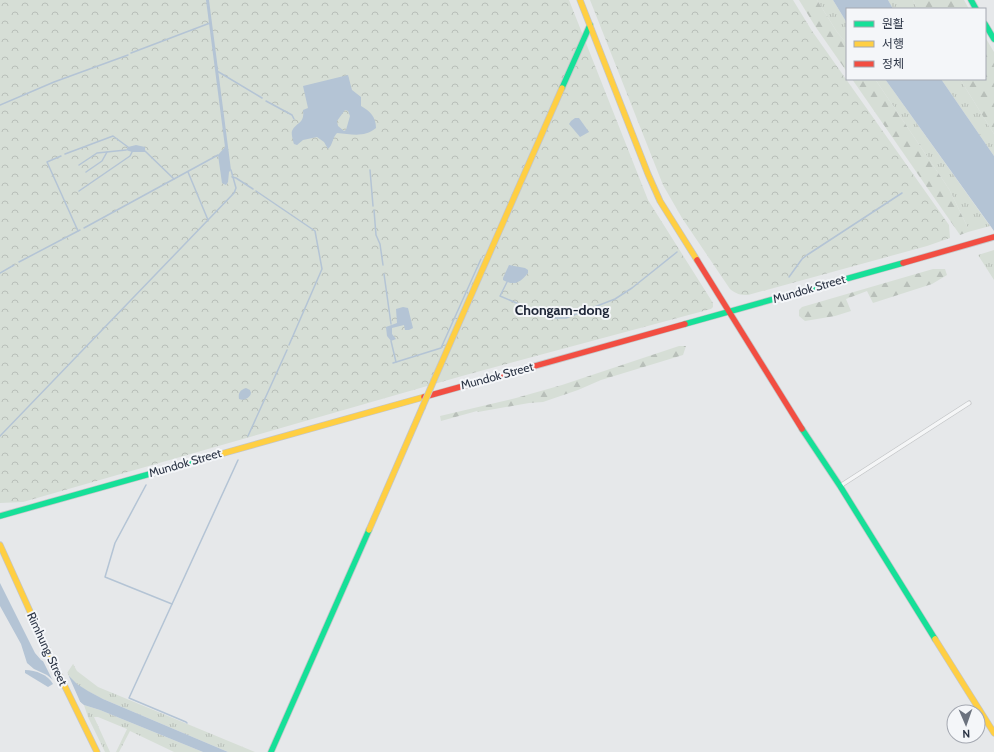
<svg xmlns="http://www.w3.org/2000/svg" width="994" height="752" viewBox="0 0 994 752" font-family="Cabin,'Noto Sans KR',sans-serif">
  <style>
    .grass { fill: url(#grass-tufts) }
    .forest { fill: url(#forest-firs) }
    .park { fill: url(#park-crowns) }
    .water { fill: #b4c4d5; fill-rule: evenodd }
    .pier { fill: #e6e8ea }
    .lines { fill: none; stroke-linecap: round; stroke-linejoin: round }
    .stream { stroke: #b4c4d5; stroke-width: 1.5 }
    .street-casing { stroke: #c4c6c8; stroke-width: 5 }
    .fast-casing { stroke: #c4c6c8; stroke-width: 7 }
    .slow-casing { stroke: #c4c6c8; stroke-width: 7 }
    .jam-casing { stroke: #c4c6c8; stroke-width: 7 }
    .street { stroke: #f5f6f7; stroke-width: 3.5 }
    .fast { stroke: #16e098; stroke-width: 5.5 }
    .slow { stroke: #ffcf43; stroke-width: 5.5 }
    .jam { stroke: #f24e42; stroke-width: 5.5 }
    .slow-bridge-casing { stroke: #c4c6c8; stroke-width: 7; stroke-linecap: butt }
    .slow-bridge { stroke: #ffcf43; stroke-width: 5.5 }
    .labels { text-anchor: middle; stroke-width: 4; stroke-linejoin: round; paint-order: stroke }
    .street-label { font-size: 12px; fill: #2b3445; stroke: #f4f6f9 }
    .quarter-label { font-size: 14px; font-weight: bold; fill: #1d2536; stroke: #f4f6f9 }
  </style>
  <defs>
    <pattern id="grass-tufts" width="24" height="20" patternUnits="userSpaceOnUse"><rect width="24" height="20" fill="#d6ded6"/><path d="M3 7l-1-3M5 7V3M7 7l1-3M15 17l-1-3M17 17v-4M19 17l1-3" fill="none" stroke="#b8bfb9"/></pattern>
    <pattern id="forest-firs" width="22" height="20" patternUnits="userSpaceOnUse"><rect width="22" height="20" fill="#d6ded6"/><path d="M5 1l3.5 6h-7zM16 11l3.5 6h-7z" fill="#b8bfb9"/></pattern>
    <pattern id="park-crowns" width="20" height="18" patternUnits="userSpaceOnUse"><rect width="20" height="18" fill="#d6ded6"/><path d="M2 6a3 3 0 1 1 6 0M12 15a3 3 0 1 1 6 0" fill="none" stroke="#b8bfb9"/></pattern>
  </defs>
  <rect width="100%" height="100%" fill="#e6e8ea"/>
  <g class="grass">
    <polygon points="817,0 833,0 847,23 847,44 837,32"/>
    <polygon points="888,0 913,0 917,9 893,9"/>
    <polygon points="875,79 885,79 990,226 968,232 968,228 949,189"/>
    <polygon points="941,79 960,79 994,134 994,156"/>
    <polygon points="994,250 994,280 978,255"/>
    <path d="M 73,664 L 77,671 L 98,687 L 255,752 L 228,752 L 103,699 C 90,692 74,686 67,673 Z"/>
    <polygon points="84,705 100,710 203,752 174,752 130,731 119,752 116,752 127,729 98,717 94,717 110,752 105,752 88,717"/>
  </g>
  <g class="forest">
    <polygon points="799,0 817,0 837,32 847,44 847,72 815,26"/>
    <polygon points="913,0 964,0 969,9 917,9"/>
    <polygon points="985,37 994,52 994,134 960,79 985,79"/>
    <polygon points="852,79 875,79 949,189 968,228 968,232 960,235"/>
    <polygon points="933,269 945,269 947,275 932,284 873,303 867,291 846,299 851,311 835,316 805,321 799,316 799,310 802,307"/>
    <polygon points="679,346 686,346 683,355 601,380 578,390 543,402 529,403 478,412 477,411 441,421 440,416 516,398 562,385"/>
  </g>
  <g class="park">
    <polygon points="0,0 569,0 648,200 713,303 713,307 711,309 462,376 23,502 0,503"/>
    <path d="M 590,0 L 793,0 L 812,31 L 949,225 L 950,238 L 927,246 L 748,295 C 740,295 736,294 730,289 L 682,218 L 663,185 Z"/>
  </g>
  <g class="water">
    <polygon points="206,0 209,0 231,170 229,172 228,182 226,185 222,183 218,155 225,147"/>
    <polygon points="833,0 888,0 893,9 847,9 847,23"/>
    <path d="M 348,75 L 352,90 L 361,97 L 361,106 C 370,111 376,117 376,128 C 364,138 351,134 337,133 C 332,138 333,145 328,149 L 324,142 L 317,137 L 303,140 L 297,145 L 294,144 C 293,141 291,133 292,131 C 296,122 305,124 303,110 L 308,108 L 303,86 ZM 345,110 L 348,111 L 350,116 L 346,130 L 344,131 L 338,126 L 337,121 Z"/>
    <polygon points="885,79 941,79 994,156 994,231"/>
    <polygon points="575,118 579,118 589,132 580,137 569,124 571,121"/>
    <polygon points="136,145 145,147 145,152 132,152 126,150 128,147"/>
    <path d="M 509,265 L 525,268 L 528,270 L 528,273 C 520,283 514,286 503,280 L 503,278 Z"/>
    <polygon points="403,307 408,308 413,328 409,330 405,330 404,325 392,328 392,334 396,339 391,341 387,336 386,327 397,323 396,309"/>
    <path d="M 246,388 L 250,390 L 251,393 C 250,398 244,401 239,399 C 238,393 240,390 246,388 Z"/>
    <polygon points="0,583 35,653 41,660 69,676 77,684 88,691 103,699 228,752 203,752 100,710 84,705 47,675 34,669 27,663 21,644 0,606"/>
    <path d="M 25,670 C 36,670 48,675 53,684 L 48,687 L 25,673 Z"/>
  </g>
  <polygon class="pier" points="42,659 67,672 82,706 55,684 55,685"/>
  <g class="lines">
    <g class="stream">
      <polyline points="131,53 210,23"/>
      <polyline points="217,71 262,98"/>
      <polyline points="266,101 292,115 294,119"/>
      <polyline points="0,105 54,82 128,55"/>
      <polyline points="145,151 174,179"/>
      <polyline points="65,154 113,136 128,147"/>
      <polyline points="61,156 47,162 78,231"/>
      <polyline points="79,165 97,153 126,150"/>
      <polyline points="370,170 373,206"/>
      <polyline points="86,172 102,161 107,152"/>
      <polyline points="188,172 208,220"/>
      <polyline points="232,177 236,178 253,189"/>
      <polyline points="79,191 130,156 132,152"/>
      <polyline points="256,191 315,231 322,269 289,345"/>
      <polyline points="374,210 376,235 380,244 383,265"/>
      <polyline points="84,228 218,155"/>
      <polyline points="19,262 80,230"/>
      <polyline points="0,273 14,265"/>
      <polyline points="384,274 391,324"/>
      <polyline points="789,277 802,259 807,255 902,193"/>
      <polyline points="507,282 500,296 542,314 555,318 566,318 615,299 632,288 677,252"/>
      <polyline points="391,341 396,362"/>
      <polyline points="393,363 441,348 481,259"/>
      <polyline points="0,436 234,193 236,188 231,170"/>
      <polyline points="248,436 287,350"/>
      <polyline points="146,485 115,543 105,577 172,604"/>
      <polyline points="187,723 186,722 129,698 238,460"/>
    </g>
    <g class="street-casing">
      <polyline id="street" points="840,486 969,403"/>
    </g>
    <g class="fast-casing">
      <g id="fast">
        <polyline points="971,0 976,9"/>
        <polyline points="985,24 994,39"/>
        <polyline points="562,88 590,25"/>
        <polyline points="685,324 903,263"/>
        <polyline points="802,429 840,486 935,639"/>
        <polyline points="0,516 203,459"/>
        <polyline points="271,752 369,530"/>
      </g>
    </g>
    <g class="slow-casing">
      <g id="slow">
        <polyline points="580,0 648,174 660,201 697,260"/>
        <polyline points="434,380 562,88"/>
        <polyline points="203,459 424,397"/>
        <polyline points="369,530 422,408"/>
        <polyline points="0,545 52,660 97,752"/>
        <polyline points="935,639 994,733"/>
      </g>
    </g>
    <g class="jam-casing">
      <g id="jam">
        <polyline points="697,260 802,429"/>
        <polyline points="903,263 994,237"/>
        <polyline points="424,397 685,324"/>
      </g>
    </g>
    <use href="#street" class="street"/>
    <use href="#fast" class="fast"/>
    <use href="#slow" class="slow"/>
    <use href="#jam" class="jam"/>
    <g class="slow-bridge-casing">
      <polyline id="slow-bridge" points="422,408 434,380"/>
    </g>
    <use href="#slow-bridge" class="slow-bridge"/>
  </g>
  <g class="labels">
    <g class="street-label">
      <text transform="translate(809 289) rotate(-16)" y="4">Mundok Street</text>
      <text transform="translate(497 376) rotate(-15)" y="4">Mundok Street</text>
      <text transform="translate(185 463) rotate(-16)" y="4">Mundok Street</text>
      <text transform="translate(47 649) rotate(65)" y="4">Rimhung Street</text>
    </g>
    <g class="quarter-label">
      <text x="562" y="315">Chongam-dong</text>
    </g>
  </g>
  <rect x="846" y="8" width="140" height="72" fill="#f4f6f9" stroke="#a4a8b1"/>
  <rect x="854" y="21" width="20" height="6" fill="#16e098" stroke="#a4a8b1"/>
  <text x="882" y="28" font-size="12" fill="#2b3445">원활</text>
  <rect x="854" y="41" width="20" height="6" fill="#ffcf43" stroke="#a4a8b1"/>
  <text x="882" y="48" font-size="12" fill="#2b3445">서행</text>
  <rect x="854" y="61" width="20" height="6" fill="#f24e42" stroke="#a4a8b1"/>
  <text x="882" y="68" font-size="12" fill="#2b3445">정체</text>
  <g transform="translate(966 724) rotate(178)"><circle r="19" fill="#f4f6f9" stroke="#a4a8b1"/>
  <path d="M0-3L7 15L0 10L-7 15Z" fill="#6c737f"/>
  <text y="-6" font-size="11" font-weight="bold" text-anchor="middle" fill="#2b3445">N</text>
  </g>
</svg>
